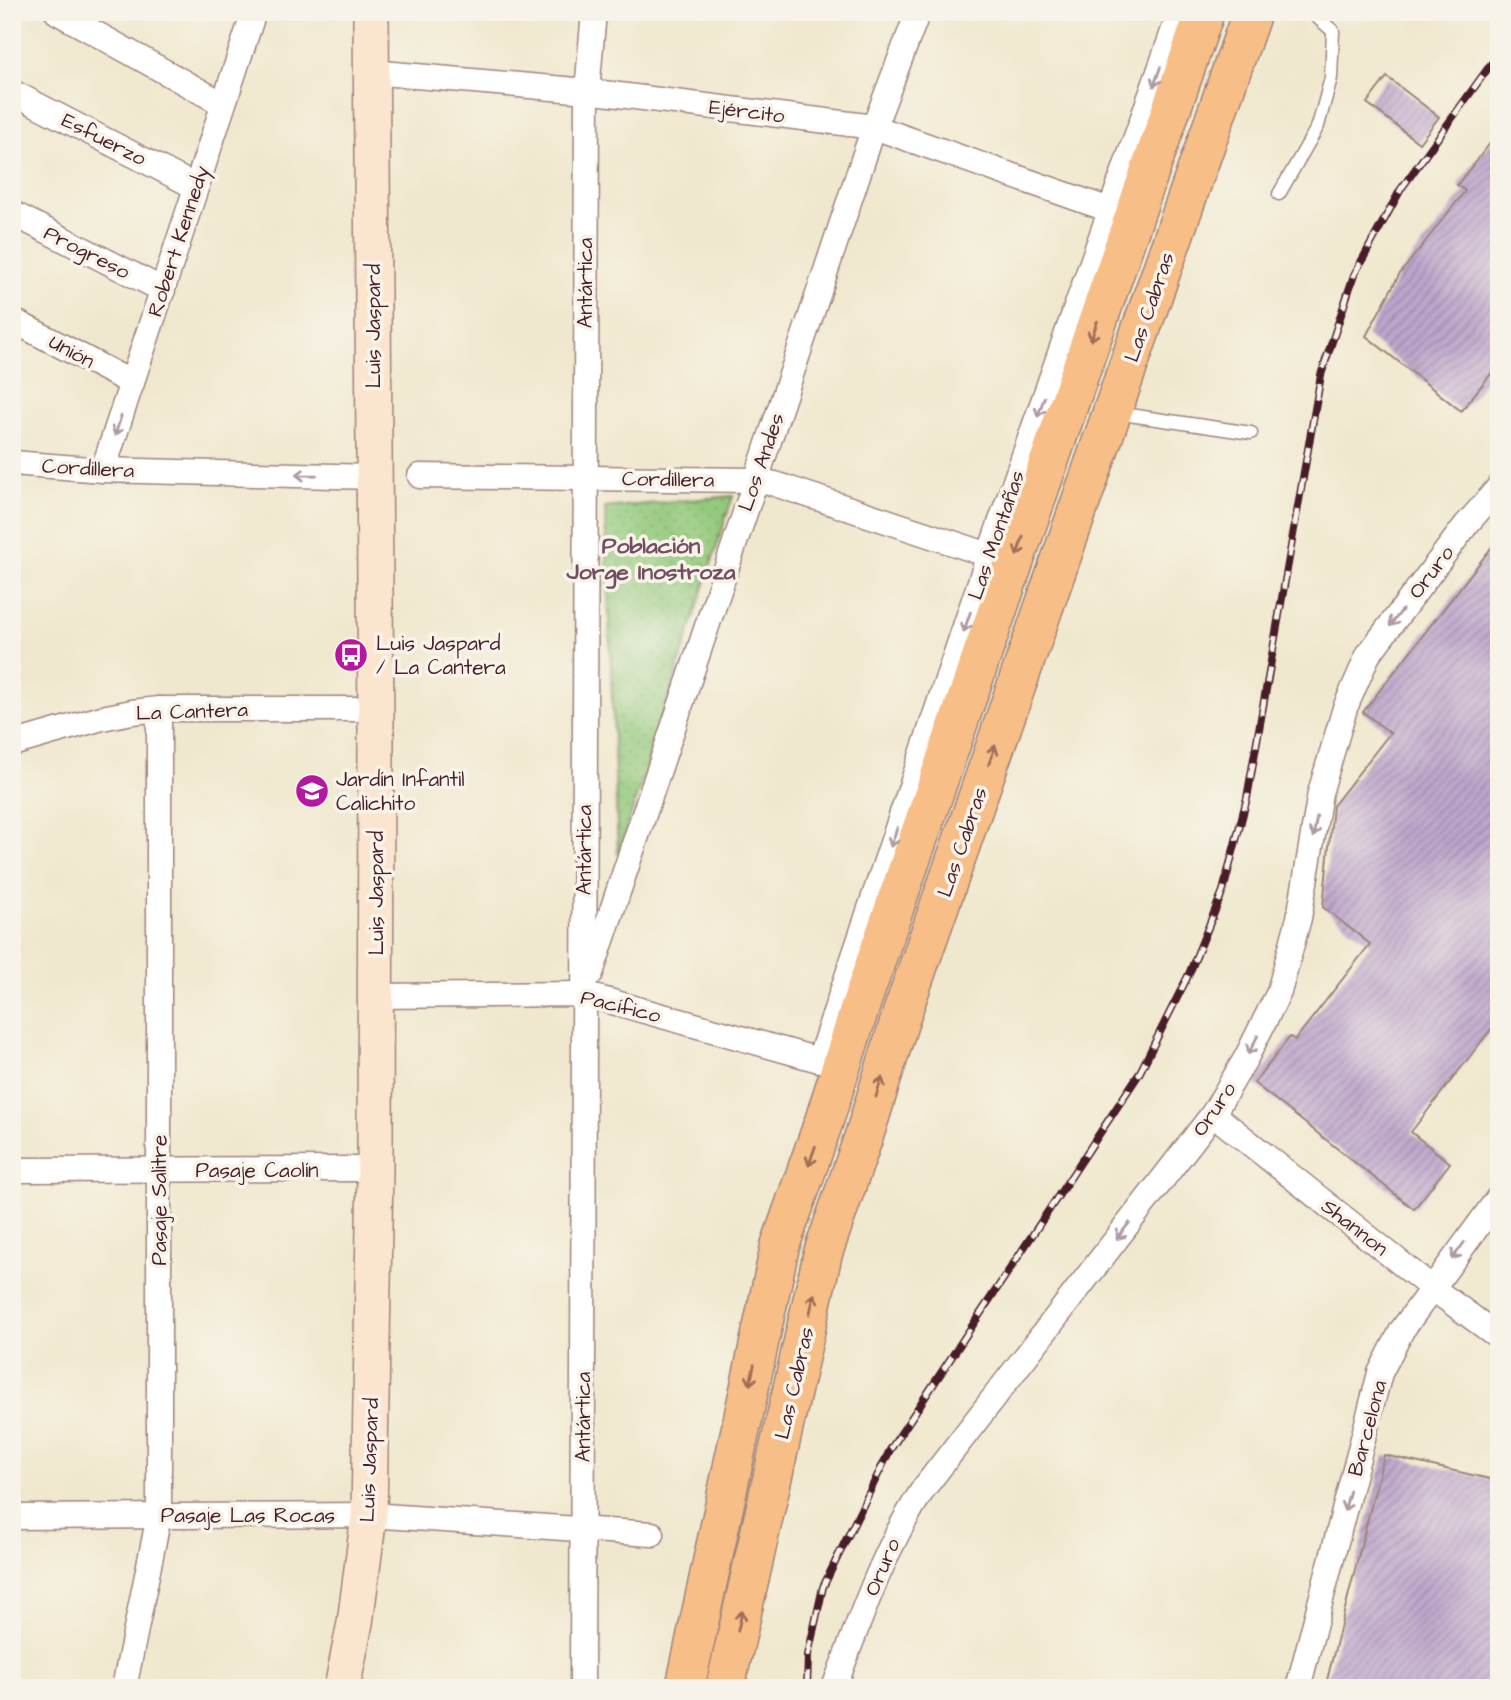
<svg xmlns="http://www.w3.org/2000/svg" width="1511" height="1700" viewBox="0 0 1511 1700" font-family="'Architects Daughter',sans-serif">
  <style>
    .grass { fill: url(#grass-dots); stroke: #6e7453; stroke-width: 2 }
    .building { fill: url(#building-hatch) }
    .lines { fill: none; stroke-linecap: round; stroke-linejoin: round }
    .lane-casing { stroke: #9d847c; stroke-width: 15 }
    .street-casing { stroke: #9d847c; stroke-width: 27 }
    .secondary-casing { stroke: #9d847c; stroke-width: 38 }
    .primary-casing { stroke: #9d847c; stroke-width: 41 }
    .lane { stroke: #fff; stroke-width: 12 }
    .street { stroke: #fff; stroke-width: 24 }
    .secondary { stroke: #fce5cf; stroke-width: 35 }
    .primary { stroke: #f7be87; stroke-width: 38 }
    .rail-casing { stroke: #4a1f2b; stroke-width: 8 }
    .rail { stroke: #f7f3e8; stroke-width: 5; stroke-dasharray: 16; stroke-linecap: butt }
    .oneway { stroke: #ae9aa0 }
    .oneway2 { stroke: #a06e59 }
    .labels { text-anchor: middle; stroke-width: 7; stroke-linejoin: round; paint-order: stroke }
    .street-label { font-size: 21px; fill: #4a1f2b; stroke: #f7f3e8 }
    .poi-label { font-size: 21px; fill: #4a1f2b; stroke: #f7f3e8; text-anchor: start }
    .neighbourhood-label { font-size: 23px; font-weight: bold; fill: #724e63; stroke: #f7f3e8 }
  </style>
  <defs>
    <pattern id="grass-dots" width="8" height="8" patternUnits="userSpaceOnUse" patternTransform="scale(1.75)"><rect width="8" height="8" fill="#93c97b"/><path d="M2 2h.1M6 6h.1" fill="none" stroke="#80ac6a" stroke-width="1.8" stroke-linecap="round"/></pattern>
    <pattern id="building-hatch" width="6" height="6" patternUnits="userSpaceOnUse" patternTransform="scale(1.75)"><rect width="6" height="6" fill="#bda5cc"/><path d="M-1 1l2-2M0 6l6-6M5 7l2-2" fill="none" stroke="#9c86a6"/></pattern>
  </defs>
  <rect width="100%" height="100%" fill="#f7f3e8"/>
  <filter id="ink" filterUnits="userSpaceOnUse"><feTurbulence type="fractalNoise" baseFrequency=".0143" numOctaves="2"/><feDisplacementMap in="SourceGraphic" scale="14" xChannelSelector="R" yChannelSelector="G"/><feConvolveMatrix kernelMatrix="1 2 1 2 8 2 1 2 1" color-interpolation-filters="sRGB"/></filter>
  <filter id="wash" filterUnits="userSpaceOnUse"><feTurbulence type="fractalNoise" baseFrequency=".00686" numOctaves="4" result="noise"/><feDisplacementMap in="SourceGraphic" scale="28" xChannelSelector="R" yChannelSelector="G"/><feGaussianBlur stdDeviation="1.57" result="paint"/><feColorMatrix in="noise" values="0 0 0 0 0 0 0 0 0 0 0 0 0 0 0 0 0 1.4 0 .05"/><feComposite in="paint" operator="in"/></filter>
  <g filter="url(#wash)">
    <rect width="100%" height="100%" fill="#f0e8ce"/>
    <polygon class="grass" points="733,496 618,855 605,508"/>
    <g id="blocks">
      <g class="building">
        <polygon points="1387,77 1439,117 1419,143 1367,103"/>
        <polygon points="1499,132 1499,364 1461,411 1366,336 1399,275 1465,191 1457,185"/>
        <polygon points="1499,538 1499,1019 1411,1132 1450,1163 1414,1209 1254,1083 1290,1037 1295,1040 1370,944 1323,907 1333,806 1390,733 1363,712"/>
        <polygon points="1384,1455 1499,1481 1499,1688 1325,1688"/>
      </g>
    </g>
  </g>
  <g filter="url(#ink)">
    <use href="#blocks" fill-opacity="0" stroke="#9d847c" stroke-width="2"/>
    <g class="lines">
      <g class="lane-casing">
        <g id="lane">
          <polyline points="1279,194 1318,126 1331,78 1333,31 1311,12"/>
          <polyline points="1116,413 1251,433"/>
        </g>
      </g>
      <g class="street-casing">
        <g id="street">
          <polyline points="57,12 223,104"/>
          <polyline points="371,72 587,91 874,127 1110,210"/>
          <polyline points="12,92 196,187"/>
          <polyline points="12,213 163,290"/>
          <polyline points="12,320 132,383"/>
          <polyline points="12,463 103,470 374,477"/>
          <polyline points="103,470 254,12"/>
          <polyline points="420,476 755,480 775,484 989,555"/>
          <polyline points="12,744 102,718 132,712 159,709 376,709"/>
          <polyline points="591,973 874,127 918,12"/>
          <polyline points="375,996 584,994 819,1060 989,555 1180,12"/>
          <polyline points="1213,1114 1432,1288 1499,1337"/>
          <polyline points="12,1170 375,1169"/>
          <polyline points="12,1517 369,1515 652,1534"/>
          <polyline points="124,1688 159,1516 159,709"/>
          <polyline points="582,1688 587,91 594,12"/>
          <path d="M 834,1688 C 860,1619 883,1550 924,1488 L 1213,1114 L 1246,1058 L 1279,992 L 1299,918 L 1320,793 L 1345,708 L 1368,655 L 1466,525 L 1499,487"/>
          <polyline points="1298,1688 1380,1373 1402,1330 1499,1197"/>
        </g>
      </g>
      <g class="secondary-casing">
        <polyline id="secondary" points="342,1688 355,1623 369,1515 375,1169 376,732 371,12"/>
      </g>
      <g class="primary-casing">
        <g id="primary">
          <polyline points="685,1688 780,1246 824,1121 863,998 1205,12"/>
          <polyline points="725,1688 823,1253 865,1133 902,1013 1252,12"/>
        </g>
      </g>
      <use href="#lane" class="lane"/>
      <use href="#street" class="street"/>
      <use href="#secondary" class="secondary"/>
      <use href="#primary" class="primary"/>
      <g class="rail-casing">
        <polyline id="rail" points="807,1688 808,1655 823,1587 890,1450 1139,1074 1189,974 1223,891 1247,798 1321,375 1354,275 1401,189 1499,53"/>
      </g>
      <use href="#rail" class="rail"/>
    </g>
    <defs><path id="oneway-shaft" d="M-6 0H5M1.5-3L5.5 0L1.5 3" fill="none" stroke-width="1.6" stroke-linecap="round" stroke-linejoin="round" transform="scale(1.75)"/></defs>
    <g class="oneway">
      <use href="#oneway-shaft" transform="translate(1157 77) rotate(109)"/>
      <use href="#oneway-shaft" transform="translate(1041 407) rotate(109)"/>
      <use href="#oneway-shaft" transform="translate(118 426) rotate(108)"/>
      <use href="#oneway-shaft" transform="translate(306 475) rotate(-179)"/>
      <use href="#oneway-shaft" transform="translate(1396 618) rotate(127)"/>
      <use href="#oneway-shaft" transform="translate(967 622) rotate(109)"/>
      <use href="#oneway-shaft" transform="translate(1315 827) rotate(100)"/>
      <use href="#oneway-shaft" transform="translate(894 837) rotate(109)"/>
      <use href="#oneway-shaft" transform="translate(1253 1045) rotate(117)"/>
      <use href="#oneway-shaft" transform="translate(1123 1231) rotate(128)"/>
      <use href="#oneway-shaft" transform="translate(1458 1251) rotate(126)"/>
      <use href="#oneway-shaft" transform="translate(1347 1501) rotate(105)"/>
    </g>
    <g class="oneway2">
      <use href="#oneway-shaft" transform="translate(1094 331) rotate(109)"/>
      <use href="#oneway-shaft" transform="translate(1020 546) rotate(109)"/>
      <use href="#oneway-shaft" transform="translate(992 755) rotate(-71)"/>
      <use href="#oneway-shaft" transform="translate(879 1087) rotate(-73)"/>
      <use href="#oneway-shaft" transform="translate(812 1156) rotate(109)"/>
      <use href="#oneway-shaft" transform="translate(812 1304) rotate(-77)"/>
      <use href="#oneway-shaft" transform="translate(752 1375) rotate(102)"/>
      <use href="#oneway-shaft" transform="translate(740 1621) rotate(-77)"/>
    </g>
  </g>
  <defs>
    <g id="bus-disc" transform="scale(1.75)"><circle r="9.5" fill="#b5179e" stroke="#f7f3e8"/><path d="M-5-6H5V4H4V6H2V4H-2V6H-4V4H-5ZM-3.5-4V0h7V-4ZM-3.5 1.2v1.5H-2V1.2ZM2 1.2v1.5H3.5V1.2Z" fill="#fff"/></g>
    <g id="school-disc" transform="scale(1.75)"><circle r="9.5" fill="#b5179e" stroke="#f7f3e8"/><path d="M0-5L7-2L0 1L-7-2ZM-4 1L0 2.5L4 1V4Q0 6-4 4Z" fill="#fff"/></g>
  </defs>
  <g fill-rule="evenodd">
    <use href="#bus-disc" x="351" y="655"/>
    <use href="#school-disc" x="312" y="791"/>
  </g>
  <g class="labels">
    <g class="street-label">
      <text transform="translate(747 111) rotate(7)" y="7">Ejército</text>
      <text transform="translate(104 139) rotate(27)" y="7">Esfuerzo</text>
      <text transform="translate(178 241) rotate(-72)" y="7">Robert Kennedy</text>
      <text transform="translate(87 252) rotate(27)" y="7">Progreso</text>
      <text transform="translate(585 283) rotate(-90)" y="7">Antártica</text>
      <text transform="translate(1149 307) rotate(-71)" y="7">Las Cabras</text>
      <text transform="translate(373 326) rotate(-90)" y="7">Luis Jaspard</text>
      <text transform="translate(72 351) rotate(28)" y="7">Unión</text>
      <text transform="translate(761 462) rotate(-71)" y="7">Los Andes</text>
      <text transform="translate(88 468) rotate(3)" y="7">Cordillera</text>
      <text transform="translate(668 479) rotate(1)" y="7">Cordillera</text>
      <text transform="translate(996 535) rotate(-71)" y="7">Las Montañas</text>
      <text transform="translate(1431 572) rotate(-53)" y="7">Oruro</text>
      <text transform="translate(192 711) rotate(-2)" y="7">La Cantera</text>
      <text transform="translate(962 842) rotate(-71)" y="7">Las Cabras</text>
      <text transform="translate(584 850) rotate(-90)" y="7">Antártica</text>
      <text transform="translate(376 893) rotate(-90)" y="7">Luis Jaspard</text>
      <text transform="translate(621 1006) rotate(14)" y="7">Pacífico</text>
      <text transform="translate(1214 1109) rotate(-56)" y="7">Oruro</text>
      <text x="257" y="1177">Pasaje Caolín</text>
      <text transform="translate(159 1200) rotate(-90)" y="7">Pasaje Salitre</text>
      <text transform="translate(1355 1227) rotate(38)" y="7">Shannon</text>
      <text transform="translate(794 1383) rotate(-77)" y="7">Las Cabras</text>
      <text transform="translate(583 1417) rotate(-90)" y="7">Antártica</text>
      <text transform="translate(1367 1428) rotate(-75)" y="7">Barcelona</text>
      <text transform="translate(369 1460) rotate(-88)" y="7">Luis Jaspard</text>
      <text x="248" y="1522">Pasaje Las Rocas</text>
      <text transform="translate(882 1567) rotate(-67)" y="7">Oruro</text>
    </g>
    <g class="poi-label">
      <text x="376" y="650">Luis Jaspard<tspan x="376" dy="24">/ La Cantera</tspan></text>
      <text x="336" y="786">Jardín Infantil<tspan x="336" dy="24">Calichito</tspan></text>
    </g>
    <g class="neighbourhood-label">
      <text x="651" y="553">Población<tspan x="651" dy="26">Jorge Inostroza</tspan></text>
    </g>
  </g>
  <rect width="1511" height="1700" fill="none" stroke="#f7f3e8" stroke-width="42"/>
</svg>
